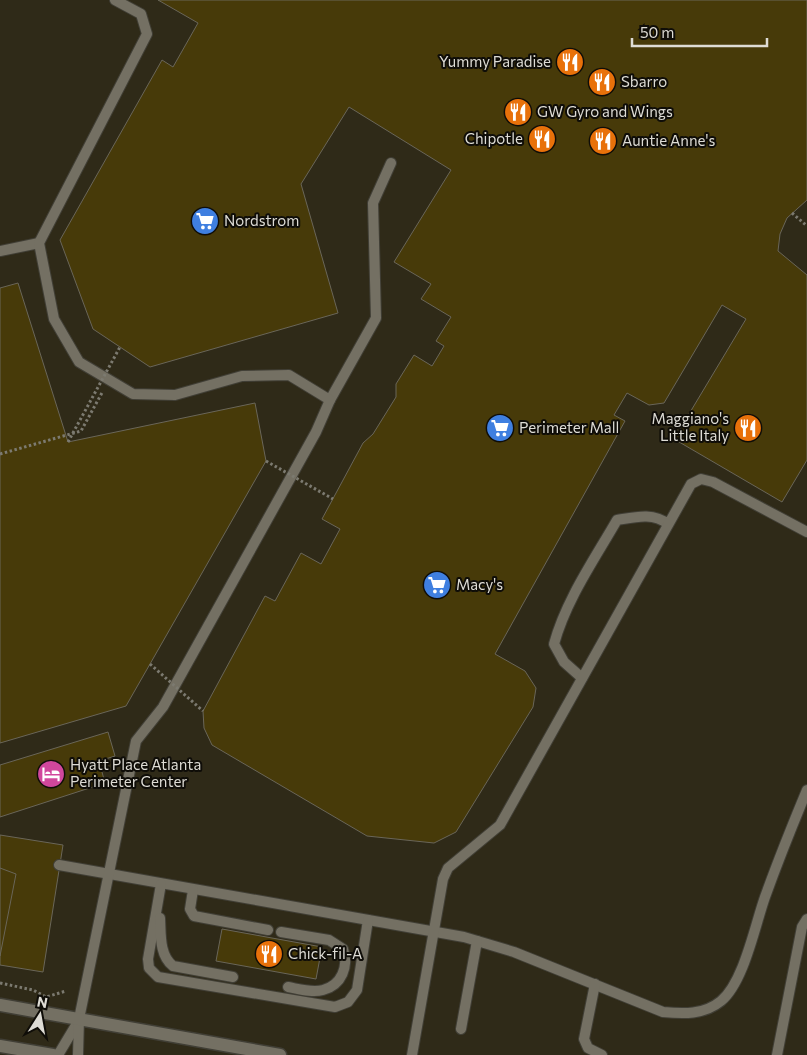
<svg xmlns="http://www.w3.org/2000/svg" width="807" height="1055" viewBox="0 0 807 1055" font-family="Commissioner,sans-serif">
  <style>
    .built { fill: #2f2a18 }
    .building { fill: #473a09; stroke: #6a6659 }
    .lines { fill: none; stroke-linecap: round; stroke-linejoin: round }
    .service-casing { stroke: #413f36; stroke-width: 12 }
    .secondary-casing { stroke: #413f36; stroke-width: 15 }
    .path { stroke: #7c7a70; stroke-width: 3; stroke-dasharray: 2.5 2.5; stroke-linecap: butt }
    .service { stroke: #747063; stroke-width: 10 }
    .secondary { stroke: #747063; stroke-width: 12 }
    .path-bridge { stroke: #7c7a70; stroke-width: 3; stroke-dasharray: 2.5 2.5; stroke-linecap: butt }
    .labels { text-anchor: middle; stroke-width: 4; stroke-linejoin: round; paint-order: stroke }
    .poi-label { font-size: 15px; fill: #dedcd5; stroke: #0f0d08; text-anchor: start }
  </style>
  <rect width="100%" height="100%" fill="#272418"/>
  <rect class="built" x="0" y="0" width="807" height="1055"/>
  <g class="building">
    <polygon points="158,0 807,0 807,200 787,218 780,234 778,251 807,275 807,460 782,502 674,439 746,319 722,305 664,403 649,405 627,393 614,415 625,421 495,654 525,671 536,688 533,707 456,832 434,843 367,836 212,745 204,728 203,711 265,596 275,601 301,553 321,564 340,529 322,519 363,443 373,434 396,397 396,384 414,355 432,366 444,346 436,341 451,317 421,299 431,284 394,262 451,170 349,107 301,184 338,313 150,367 93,329 60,240 162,60 173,67 198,23"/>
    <polygon points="18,283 68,442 255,403 266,461 126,706 0,743 0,288"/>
    <polygon points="108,732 115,756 99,761 105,783 0,817 0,765"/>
    <polygon points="0,835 63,845 43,972 0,965"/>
    <polygon points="0,868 16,874 0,956"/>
    <polygon points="222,929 322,947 316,979 216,961"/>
  </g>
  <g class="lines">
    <g class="service-casing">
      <g id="service">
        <polyline points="0,251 39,243"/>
        <polyline points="330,400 376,318 373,203 391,163"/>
        <path d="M 582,678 L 564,662 L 554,644 C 566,600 594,560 617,520 C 635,517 653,512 668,524"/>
        <path d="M 59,865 L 464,937 L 514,952 L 663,1012 C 683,1014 704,1015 721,1001 C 744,982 755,925 765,897 C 778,861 792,826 807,790"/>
        <polyline points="161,884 148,959 149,968 158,977 335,1007 348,1002 357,990 368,920"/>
        <polyline points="193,890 190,909 194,916 268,930"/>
        <path d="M 160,918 C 161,934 159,955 173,966 L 233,977"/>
        <path d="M 281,932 L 329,940 L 343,949 C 349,966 342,985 323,990 C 312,993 299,989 288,987"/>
        <polyline points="595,984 584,1039 588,1048 602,1055"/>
        <polyline points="461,1029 477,941"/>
        <polyline points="58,1055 79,1020"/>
        <polyline points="78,1055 79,1019 136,741 163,707 316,432 330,400 289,375 242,376 175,395 133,394 79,362 54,319 39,243 147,34 141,14 115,0"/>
        <polyline points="412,1055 443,879 448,868 500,825 691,484 701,479 713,482 807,532"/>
        <polyline points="777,1055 802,927 807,919"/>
      </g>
    </g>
    <g class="secondary-casing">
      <g id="secondary">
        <polyline points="0,1005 280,1055"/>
        <polyline points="0,1046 53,1055"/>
      </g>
    </g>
    <g class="path">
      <polyline points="792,213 807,226"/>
      <polyline points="0,454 81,431 103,391"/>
      <polyline points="0,983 33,990 46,997 66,991"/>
    </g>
    <use href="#service" class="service"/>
    <use href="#secondary" class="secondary"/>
    <g class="path-bridge">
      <polyline points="68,442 120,347"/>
      <polyline points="266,461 333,499"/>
      <polyline points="150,664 203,711"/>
    </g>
  </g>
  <defs>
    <g id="restaurant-disc" transform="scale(1.4375)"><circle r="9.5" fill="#e8710a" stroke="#0f0d08"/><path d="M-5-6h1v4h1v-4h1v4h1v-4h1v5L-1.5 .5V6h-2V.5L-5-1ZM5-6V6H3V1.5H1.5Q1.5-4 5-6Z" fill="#fff"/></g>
    <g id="supermarket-disc" transform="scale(1.4375)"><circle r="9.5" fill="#3f7fe0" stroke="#0f0d08"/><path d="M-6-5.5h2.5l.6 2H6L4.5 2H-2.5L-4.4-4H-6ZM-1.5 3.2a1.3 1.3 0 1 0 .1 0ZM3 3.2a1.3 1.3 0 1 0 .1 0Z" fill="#fff"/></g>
    <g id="hotel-disc" transform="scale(1.4375)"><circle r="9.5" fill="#d1479c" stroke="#0f0d08"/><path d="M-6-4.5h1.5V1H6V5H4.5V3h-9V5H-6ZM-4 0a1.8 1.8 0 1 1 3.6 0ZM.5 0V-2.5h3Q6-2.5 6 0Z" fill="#fff"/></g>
  </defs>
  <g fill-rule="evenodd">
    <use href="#restaurant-disc" x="570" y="62"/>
    <use href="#restaurant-disc" x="602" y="82"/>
    <use href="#restaurant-disc" x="518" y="112"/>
    <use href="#restaurant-disc" x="542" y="139"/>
    <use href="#restaurant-disc" x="603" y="141"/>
    <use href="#supermarket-disc" x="205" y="221"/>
    <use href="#supermarket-disc" x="500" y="428"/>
    <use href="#restaurant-disc" x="748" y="428"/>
    <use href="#supermarket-disc" x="437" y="585"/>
    <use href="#hotel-disc" x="51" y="774"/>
    <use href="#restaurant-disc" x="269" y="954"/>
  </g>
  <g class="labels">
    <g class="poi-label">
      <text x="551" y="67" text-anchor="end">Yummy Paradise</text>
      <text x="621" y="87">Sbarro</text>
      <text x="537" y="117">GW Gyro and Wings</text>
      <text x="523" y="144" text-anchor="end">Chipotle</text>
      <text x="622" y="146">Auntie Anne's</text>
      <text x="224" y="226">Nordstrom</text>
      <text x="729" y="424" text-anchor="end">Maggiano's<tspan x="729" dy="17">Little Italy</tspan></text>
      <text x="519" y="433">Perimeter Mall</text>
      <text x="456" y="590">Macy's</text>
      <text x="70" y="770">Hyatt Place Atlanta<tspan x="70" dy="17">Perimeter Center</tspan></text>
      <text x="288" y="959">Chick-fil-A</text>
    </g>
  </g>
  <g transform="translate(40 1015) rotate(11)" stroke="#0f0d08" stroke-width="4" paint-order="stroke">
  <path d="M0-4L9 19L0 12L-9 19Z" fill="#dedcd5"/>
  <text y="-8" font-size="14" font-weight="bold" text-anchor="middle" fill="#dedcd5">N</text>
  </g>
  <path d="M632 38v8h135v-8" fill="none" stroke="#dedcd5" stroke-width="2.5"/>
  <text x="640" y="38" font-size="15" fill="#dedcd5" stroke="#0f0d08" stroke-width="4" paint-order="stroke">50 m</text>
</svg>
